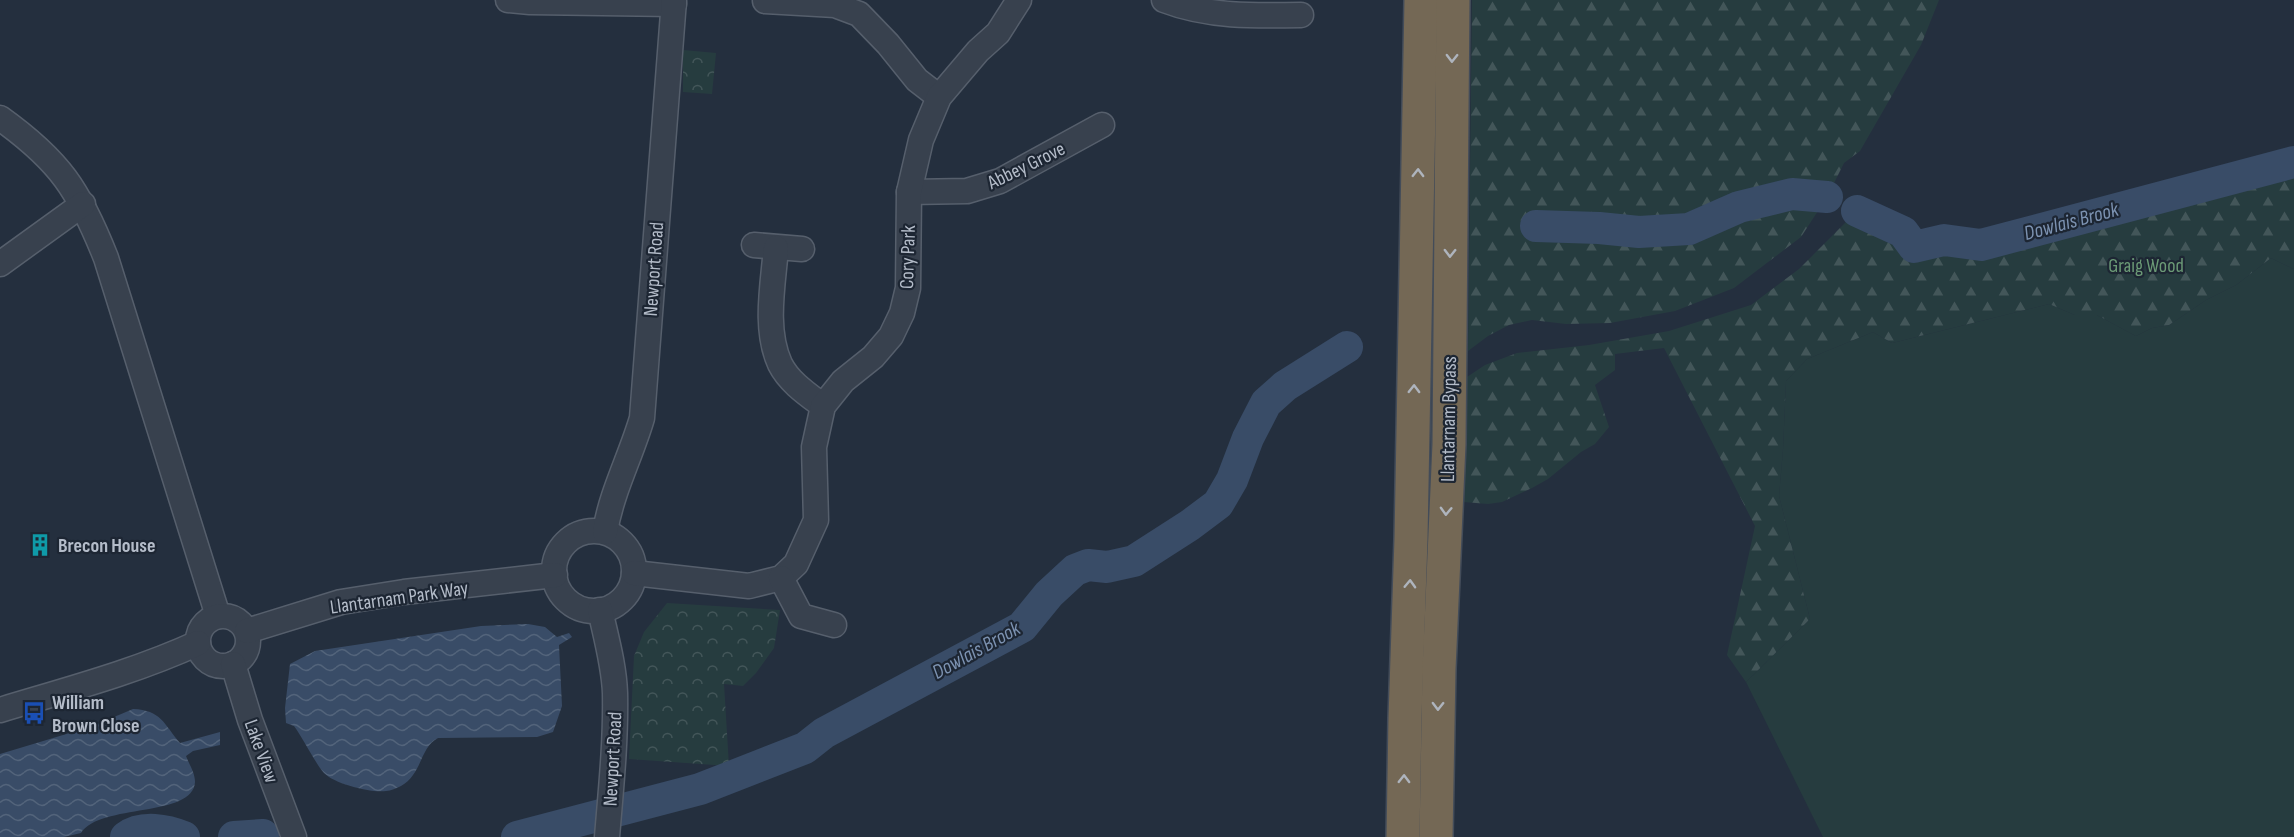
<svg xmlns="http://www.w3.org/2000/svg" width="2294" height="837" viewBox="0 0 2294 837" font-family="'Sofia Sans Condensed',sans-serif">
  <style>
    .grass { fill: #263c3f }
    .forest { fill: url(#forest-firs) }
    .park { fill: url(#park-crowns) }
    .water { fill: url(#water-waves) }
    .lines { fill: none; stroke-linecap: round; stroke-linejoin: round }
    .river { stroke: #394c67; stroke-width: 32 }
    .minor-casing { stroke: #565f6c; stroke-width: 27 }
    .highway-casing { stroke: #434c59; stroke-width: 36 }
    .minor { stroke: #38414e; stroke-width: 24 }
    .highway { stroke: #746855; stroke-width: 33 }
    .oneway { stroke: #aeb4bd }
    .labels { text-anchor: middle; stroke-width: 4.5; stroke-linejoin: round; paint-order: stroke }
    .street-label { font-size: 20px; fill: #b4bcc9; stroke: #1d2633 }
    .park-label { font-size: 20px; fill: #6b9a76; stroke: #1d2633 }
    .poi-label { font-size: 20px; font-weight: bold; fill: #b4bcc9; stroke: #1d2633; text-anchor: start }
    .water-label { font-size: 21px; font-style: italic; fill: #7c92b1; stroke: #1d2633 }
  </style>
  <defs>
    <pattern id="forest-firs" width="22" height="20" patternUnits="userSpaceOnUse" patternTransform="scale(1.5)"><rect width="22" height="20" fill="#263c3f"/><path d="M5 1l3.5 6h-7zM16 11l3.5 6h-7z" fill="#435659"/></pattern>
    <pattern id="park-crowns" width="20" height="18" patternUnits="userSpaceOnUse" patternTransform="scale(1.5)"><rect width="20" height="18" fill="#263c3f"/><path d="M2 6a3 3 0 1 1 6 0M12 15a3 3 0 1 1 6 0" fill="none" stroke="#435659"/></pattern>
    <pattern id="water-waves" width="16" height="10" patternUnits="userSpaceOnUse" patternTransform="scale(1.5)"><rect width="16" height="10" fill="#394c67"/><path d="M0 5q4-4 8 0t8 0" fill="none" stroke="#53647b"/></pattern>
  </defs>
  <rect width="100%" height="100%" fill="#242f3e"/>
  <polygon class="grass" points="2271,258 2294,269 2294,837 1823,837 1746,682 1810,619 1779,496 1783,449 1786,381 1807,359 1873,332 1892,343 2049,304 2075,315 2097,315 2136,336 2152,328 2169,325 2206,300 2236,285"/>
  <g class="forest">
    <polygon points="1472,0 1939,0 1921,45 1860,151 1844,163 1827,197 1801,237 1734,288 1675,311 1610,323 1566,324 1532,320 1509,325 1488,336 1468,351"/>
    <polygon points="2294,162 2294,269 2271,258 2236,285 2206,300 2169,325 2152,328 2136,336 2097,315 2075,315 2049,304 1892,343 1873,332 1807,359 1786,381 1783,449 1779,496 1810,619 1746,682 1727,655 1755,526 1664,348 1615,354 1615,370 1595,385 1609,427 1595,444 1581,452 1548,479 1532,488 1502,502 1488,504 1464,502 1467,377 1485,365 1517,353 1589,345 1669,331 1751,305 1799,269 1857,211 1903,232 1914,247 1944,240 1981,245"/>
  </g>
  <g class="park">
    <polygon points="683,50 716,53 712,94 683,92"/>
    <polygon points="667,603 780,610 774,648 756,673 743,686 724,684 729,766 629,759 634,656 644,632"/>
  </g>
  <g class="water">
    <path d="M 528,624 L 545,627 L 557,637 L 569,633 L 572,637 L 559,645 L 562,706 L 553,732 L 537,737 L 438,738 C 424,745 422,763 413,775 C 407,784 396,790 386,791 C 370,793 335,784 324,773 C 315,763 303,738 294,726 L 286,723 L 285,708 L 290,664 L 315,651 L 481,626 Z"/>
    <path d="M 133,709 C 161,710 164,724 180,743 L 220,732 L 220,745 L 193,751 L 186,756 C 189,764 195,773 195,782 C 193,818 100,803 81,833 L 64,837 L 0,837 L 0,754 L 93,726 Z"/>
  </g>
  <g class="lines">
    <g class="river">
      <polyline points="1857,211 1903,232 1914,247 1944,240 1981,245 2294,162"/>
      <polyline points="1536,226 1599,228 1639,232 1689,229 1739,207 1792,194 1827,197"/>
      <path d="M 126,837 C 142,825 167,830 184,837"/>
      <polyline points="234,837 263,835"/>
      <polyline points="517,837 700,789 805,748 824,733 1022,627 1049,594 1075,570 1088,565 1107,567 1134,561 1190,525 1218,504 1232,480 1248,438 1266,403 1285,386 1347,347"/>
    </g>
    <g class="minor-casing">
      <g id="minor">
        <polyline points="508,0 530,2 674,4"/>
        <path d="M 1164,0 C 1208,17 1254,16 1301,15"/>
        <polyline points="765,1 835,5 859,14 888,44 917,80 939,97"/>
        <path d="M 0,118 C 60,161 79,190 106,258 L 218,616"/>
        <polyline points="909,192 967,191 1000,181 1102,125"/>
        <polyline points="754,245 802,249"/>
        <path d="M 776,248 C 773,285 764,329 780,364 C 789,382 807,394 823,406"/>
        <polyline points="0,264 83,204"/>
        <circle cx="594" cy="571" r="40"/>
        <path d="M 605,532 C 611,493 631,456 642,418 L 674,0"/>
        <polyline points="634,573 749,586 781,578 796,564 816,520 814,447 823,406 843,381 873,357 891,336 902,313 908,288 909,192 921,140 939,97 978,51 998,33 1019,0"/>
        <polyline points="781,578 801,616 834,625"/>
        <path d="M 600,610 C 606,637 614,665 615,693 C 616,740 611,789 607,837"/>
        <circle cx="223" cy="641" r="25"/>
        <polyline points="247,631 341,602 404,592 555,575"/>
        <polyline points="233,664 250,720 294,837"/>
        <path d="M 0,710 C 66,690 135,672 198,643"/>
      </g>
    </g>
    <g class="highway-casing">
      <g id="highway">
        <polyline points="1403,837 1405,718 1411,539 1421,0"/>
        <polyline points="1436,837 1439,669 1449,444 1453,0"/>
      </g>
    </g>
    <use href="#minor" class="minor"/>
    <use href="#highway" class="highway"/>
  </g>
  <defs><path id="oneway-chevron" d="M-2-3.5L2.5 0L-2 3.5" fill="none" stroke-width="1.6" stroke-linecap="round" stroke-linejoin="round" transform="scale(1.5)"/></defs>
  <g class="oneway">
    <use href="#oneway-chevron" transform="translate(1452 58) rotate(91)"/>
    <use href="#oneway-chevron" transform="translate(1418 173) rotate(-89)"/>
    <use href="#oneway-chevron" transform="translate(1450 253) rotate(91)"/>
    <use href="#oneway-chevron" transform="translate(1414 389) rotate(-89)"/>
    <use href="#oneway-chevron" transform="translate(1446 511) rotate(92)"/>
    <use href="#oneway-chevron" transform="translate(1410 584) rotate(-88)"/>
    <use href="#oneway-chevron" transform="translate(1438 706) rotate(91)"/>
    <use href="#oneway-chevron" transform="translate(1404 779) rotate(-89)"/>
  </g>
  <defs>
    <g id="building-bare" transform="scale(1.8)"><path d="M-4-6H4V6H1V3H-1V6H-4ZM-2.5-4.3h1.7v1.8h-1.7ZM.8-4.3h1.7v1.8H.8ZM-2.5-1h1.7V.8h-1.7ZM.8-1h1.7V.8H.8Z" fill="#0f9aa8" stroke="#1d2633" stroke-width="2.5" paint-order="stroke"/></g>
    <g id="bus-bare" transform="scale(1.8)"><path d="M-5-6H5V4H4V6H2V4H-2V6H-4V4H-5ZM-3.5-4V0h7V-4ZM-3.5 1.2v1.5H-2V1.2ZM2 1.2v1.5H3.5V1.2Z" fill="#1a4fb4" stroke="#1d2633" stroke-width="2.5" paint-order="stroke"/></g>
  </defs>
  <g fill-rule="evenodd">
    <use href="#building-bare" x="40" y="545"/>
    <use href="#bus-bare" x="34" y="713"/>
  </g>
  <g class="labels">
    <g class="street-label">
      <text transform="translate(1026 165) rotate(-26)" y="7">Abbey Grove</text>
      <text transform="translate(907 257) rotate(-88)" y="7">Cory Park</text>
      <text transform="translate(653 269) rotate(-86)" y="7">Newport Road</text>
      <text transform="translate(1448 419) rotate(-89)" y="7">Llantarnam Bypass</text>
      <text transform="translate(399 597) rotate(-8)" y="7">Llantarnam Park Way</text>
      <text transform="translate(262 751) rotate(70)" y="7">Lake View</text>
      <text transform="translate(612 759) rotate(-87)" y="7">Newport Road</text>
    </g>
    <g class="park-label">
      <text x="2146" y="272">Graig Wood</text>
    </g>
    <g class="poi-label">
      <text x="58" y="552">Brecon House</text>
      <text x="52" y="709">William<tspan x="52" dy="23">Brown Close</tspan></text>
    </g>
    <g class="water-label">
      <text transform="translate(2071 221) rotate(-15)" y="7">Dowlais Brook</text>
      <text transform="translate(976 650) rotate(-29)" y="7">Dowlais Brook</text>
    </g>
  </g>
</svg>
